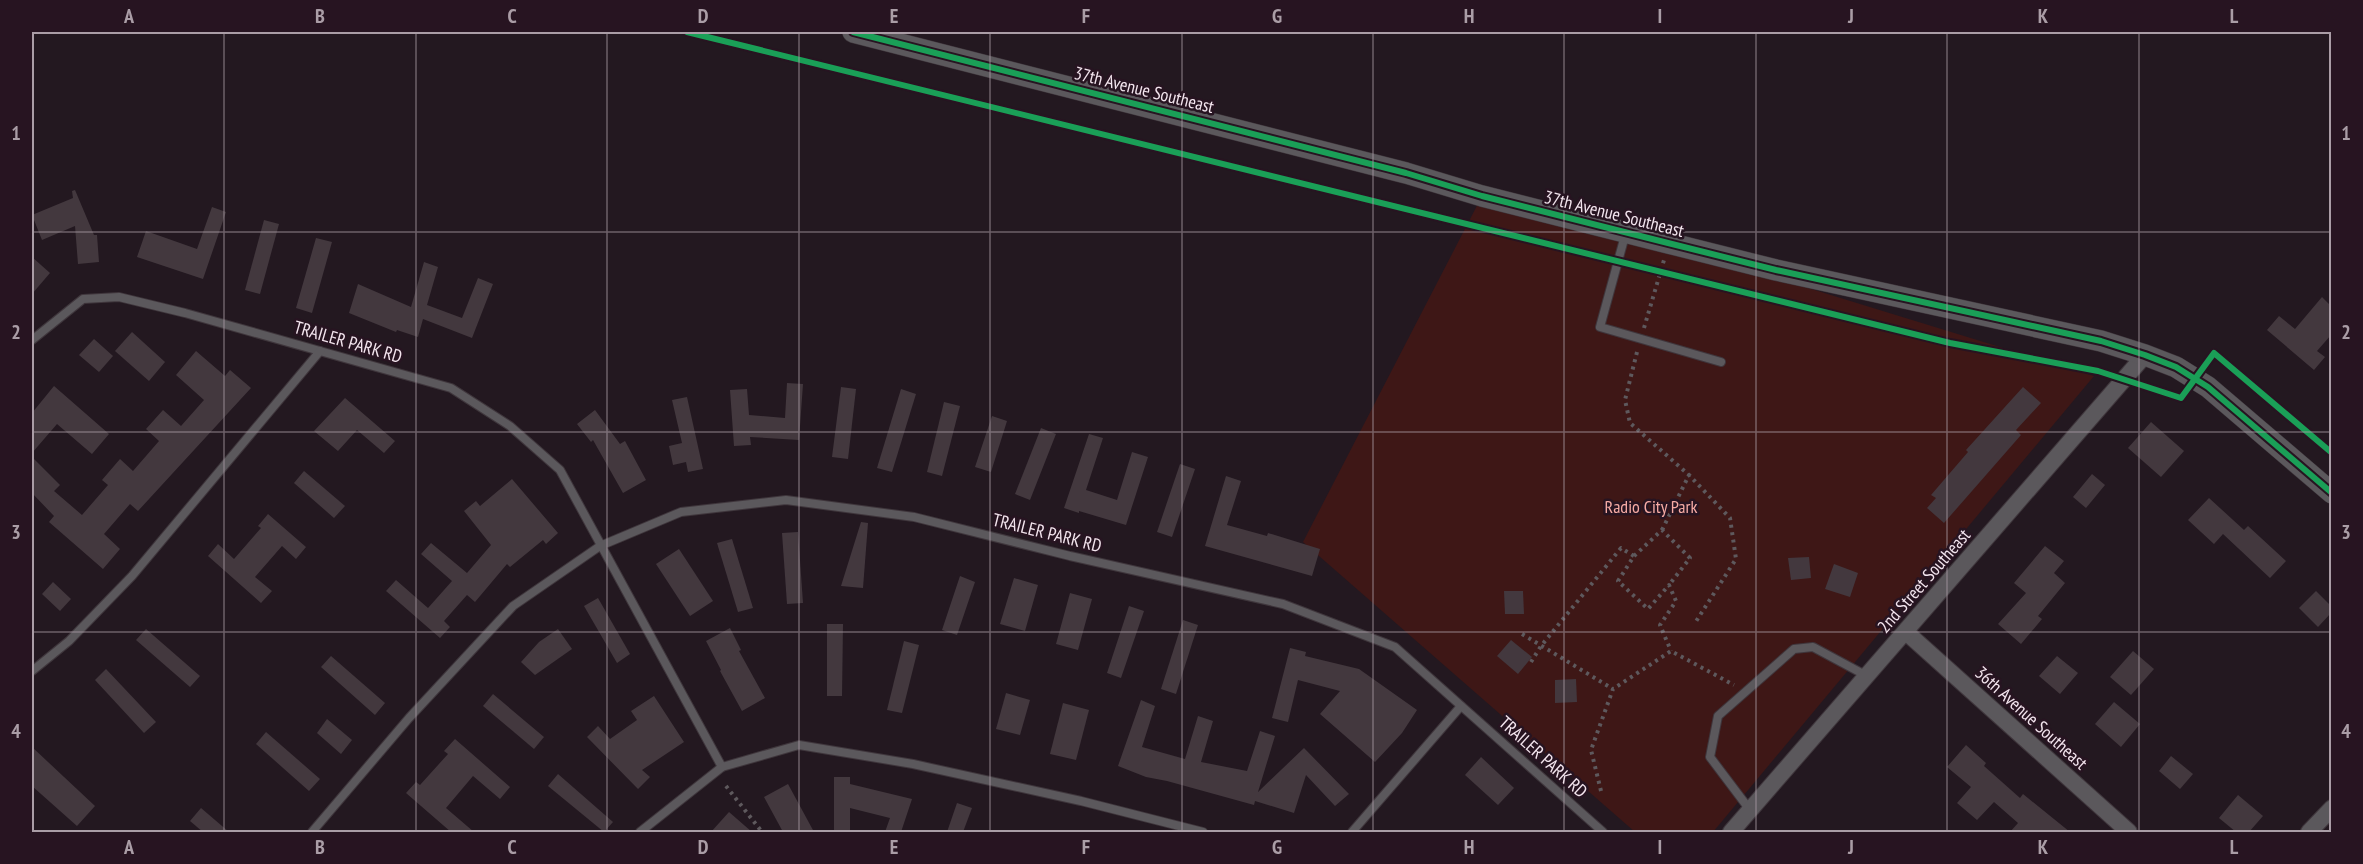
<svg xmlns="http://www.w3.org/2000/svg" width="2363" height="864" viewBox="0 0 2363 864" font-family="'PT Sans Narrow',sans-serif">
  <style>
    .green { fill: #3e1716 }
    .building { fill: #43383e }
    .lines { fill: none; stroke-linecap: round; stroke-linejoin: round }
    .service-casing { stroke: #3f363c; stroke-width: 10 }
    .minor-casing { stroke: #3f363c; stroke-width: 18 }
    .tertiary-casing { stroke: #3f363c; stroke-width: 22 }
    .path { stroke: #5e595d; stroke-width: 4; stroke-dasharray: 3 4.5; stroke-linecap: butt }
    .service { stroke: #5b585c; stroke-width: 8 }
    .minor { stroke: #5b585c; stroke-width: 16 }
    .tertiary { stroke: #5b585c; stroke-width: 21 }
    .cycleway-casing { stroke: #271421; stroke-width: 10 }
    .cycleway { stroke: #1a9f57; stroke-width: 6 }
    .grid { fill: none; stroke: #aa9da6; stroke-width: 1.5; stroke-opacity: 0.55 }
    .labels { text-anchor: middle; stroke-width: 5; stroke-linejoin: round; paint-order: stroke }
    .street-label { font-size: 18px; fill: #f3e5ee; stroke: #271421 }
    .park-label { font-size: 18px; fill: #f6aba4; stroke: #271421 }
    .neatline { fill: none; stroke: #aa9da6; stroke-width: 2 }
    .grid-label { font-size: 20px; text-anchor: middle; font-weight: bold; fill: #aa9da6 }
  </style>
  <rect width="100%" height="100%" fill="#231820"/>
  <polygon class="green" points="1482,196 1626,232 2094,376 1713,832 1635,832 1303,542"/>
  <g class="building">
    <polygon points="75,190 94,235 97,235 99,262 78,264 75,226 42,240 32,215 73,198 72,191"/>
    <polygon points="212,207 226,212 203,279 137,257 146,231 197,249"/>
    <polygon points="264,220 279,224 260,294 245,290"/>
    <polygon points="316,238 332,242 312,313 296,308"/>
    <polygon points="32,257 50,273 32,294"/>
    <polygon points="424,262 438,267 427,305 462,318 478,278 493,284 472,338 423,319 418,337 397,330 396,332 349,313 358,284 411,307"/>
    <polygon points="2322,297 2331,306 2331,335 2317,351 2325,357 2314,370 2267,330 2279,316 2295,329"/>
    <polygon points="132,332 165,362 149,381 115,351"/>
    <polygon points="94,339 113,356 99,372 79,355"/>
    <polygon points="196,351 225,376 230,370 251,388 138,511 130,504 104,534 120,549 103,569 49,522 54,516 32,493 32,457 60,485 54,491 82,515 108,485 102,480 120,459 133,471 159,441 146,429 163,410 181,426 204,400 176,375"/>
    <polygon points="787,383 803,384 799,440 750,437 751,445 734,446 730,390 747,389 749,415 785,418"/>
    <polygon points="54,386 109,434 92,454 57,424 32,453 32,413"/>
    <polygon points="841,387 856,389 848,459 832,457"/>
    <polygon points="2023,387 2041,403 2016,430 2021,435 1944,523 1927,508 1936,498 1931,495 1968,452 1966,450"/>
    <polygon points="901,389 916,394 892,472 877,468"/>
    <polygon points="687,397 703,469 688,472 686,462 673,465 669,446 682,443 672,400"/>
    <polygon points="345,398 395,441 384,453 357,430 338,451 314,431"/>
    <polygon points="944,402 960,406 942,476 927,472"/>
    <polygon points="595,410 620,444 625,441 646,480 623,493 593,440 591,442 577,424"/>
    <polygon points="992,416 1007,421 991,472 975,467"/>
    <polygon points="2151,422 2184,451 2161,477 2128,448"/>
    <polygon points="1041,428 1056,434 1030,500 1015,494"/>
    <polygon points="1089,434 1103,438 1086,490 1117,500 1132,452 1148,457 1126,525 1079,511 1079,513 1064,508"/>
    <polygon points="1180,464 1195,469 1172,537 1157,532"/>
    <polygon points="304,471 345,506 334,518 294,483"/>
    <polygon points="2092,474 2105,485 2086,508 2073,497"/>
    <polygon points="1226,476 1241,481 1227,525 1267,536 1268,533 1320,549 1312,576 1205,546"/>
    <polygon points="512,479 558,533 546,544 543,540 510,567 507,564 475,602 467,595 444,621 450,627 440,638 386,591 396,580 428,608 452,581 421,554 431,543 467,573 491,545 464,511 476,501 480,506"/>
    <polygon points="2209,498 2244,530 2248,526 2286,561 2270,578 2223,534 2214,544 2188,520"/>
    <polygon points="268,514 306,547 296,559 282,546 255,577 272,591 261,603 208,556 218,544 234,559 261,528 258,526"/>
    <polygon points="861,522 868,523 863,588 841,586"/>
    <polygon points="798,532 803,603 787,604 782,533"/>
    <polygon points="732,539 753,608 738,612 717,543"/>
    <polygon points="2045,546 2064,561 2054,573 2065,583 2038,616 2042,619 2021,644 1998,624 2026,593 2014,583"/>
    <polygon points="679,549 713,601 690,616 656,564"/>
    <polygon points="1809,557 1811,578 1791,580 1788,558"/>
    <polygon points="1834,564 1858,573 1850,597 1825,589"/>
    <polygon points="960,576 975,582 957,635 942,630"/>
    <polygon points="1014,578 1038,585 1025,631 1000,624"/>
    <polygon points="53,582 71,599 60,611 42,594"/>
    <polygon points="1504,591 1523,591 1524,614 1505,614"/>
    <polygon points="2316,591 2331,606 2331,613 2318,627 2299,608"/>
    <polygon points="1070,593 1092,599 1078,650 1056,644"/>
    <polygon points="598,598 630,654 617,663 584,606"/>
    <polygon points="1129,606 1144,611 1121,678 1107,673"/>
    <polygon points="1183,620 1198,625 1176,694 1161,689"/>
    <polygon points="827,624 843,624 842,696 827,696"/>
    <polygon points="730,628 741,650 739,651 765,698 742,711 720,671 721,670 706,641"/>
    <polygon points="146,629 200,676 190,687 136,640"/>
    <polygon points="558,629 572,649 535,675 521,662 539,642"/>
    <polygon points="1511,640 1532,657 1518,674 1497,656"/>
    <polygon points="904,641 919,645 902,713 887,710"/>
    <polygon points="1290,648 1306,652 1305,656 1359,669 1417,710 1402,733 1375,762 1320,714 1340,691 1298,680 1288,722 1272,718"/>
    <polygon points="2133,651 2154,669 2131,695 2110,677"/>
    <polygon points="331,656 385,703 375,715 321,667"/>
    <polygon points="2057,656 2078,673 2060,694 2039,676"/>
    <polygon points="106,669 156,722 144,733 95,680"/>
    <polygon points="1576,679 1577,702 1555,703 1555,680"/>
    <polygon points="1006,693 1030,700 1020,735 996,729"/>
    <polygon points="493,694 544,737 534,749 483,706"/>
    <polygon points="654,696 684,742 642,770 650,777 638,789 587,737 598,726 610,739 637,720 631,711"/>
    <polygon points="1141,700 1155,706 1142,747 1185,759 1198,716 1213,721 1201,762 1247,771 1260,731 1275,736 1258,792 1304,748 1349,794 1335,806 1306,775 1294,813 1255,801 1254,805 1167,781 1146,777 1118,766"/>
    <polygon points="2114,702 2140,724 2121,747 2095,724"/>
    <polygon points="1063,703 1089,710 1076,760 1050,754"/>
    <polygon points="327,719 352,740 341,754 317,733"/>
    <polygon points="266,732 320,779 309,791 256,744"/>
    <polygon points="455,739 510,787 500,799 473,776 446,808 474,832 451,832 406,793 416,782 420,785 448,754 444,751"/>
    <polygon points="1966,745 1986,763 1984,766 2020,798 2023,794 2070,832 2010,832 2018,823 1994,802 1977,820 1957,803 1971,787 1947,767"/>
    <polygon points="32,747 95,806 77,826 32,786"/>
    <polygon points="2171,756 2193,774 2180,789 2159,771"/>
    <polygon points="1481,757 1514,788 1498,805 1465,775"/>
    <polygon points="558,774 613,822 604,832 548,786"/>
    <polygon points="834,777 850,777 850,784 912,799 901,832 885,832 890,818 850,808 850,832 834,832"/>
    <polygon points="788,784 814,832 783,832 764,797"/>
    <polygon points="2238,795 2263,816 2249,832 2236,832 2219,818"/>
    <polygon points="957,803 972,808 963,832 947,832"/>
    <polygon points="201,808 229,832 203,832 190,821"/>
    <polygon points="729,812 752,832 711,832"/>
  </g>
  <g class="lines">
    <g class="service-casing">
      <g id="service">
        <polyline points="1626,232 1600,327 1721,362"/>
        <polyline points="32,340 83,299 119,297 185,313 451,388 510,426 560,470 722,767"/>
        <polyline points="32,671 69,641 132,576 320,351"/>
        <polyline points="1750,810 1710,757 1718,716 1794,649 1813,647 1867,676"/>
        <polyline points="312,832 409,718 513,606 600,546 681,512 786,500 914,517 1070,556 1283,604 1395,647 1603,832"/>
        <polyline points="640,832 722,767 799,745 913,764 1081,801 1203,832"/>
        <polyline points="1352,832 1461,706"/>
      </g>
    </g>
    <g class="minor-casing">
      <g id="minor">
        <polyline points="1906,632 2129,832"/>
        <polyline points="1731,832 2145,355"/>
        <polyline points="2309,832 2332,808"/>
      </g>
    </g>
    <g class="tertiary-casing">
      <polyline id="tertiary" points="853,32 1406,173 1482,196 1668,243 1776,270 2101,341 2145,355 2176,367 2208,387 2332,493"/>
    </g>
    <g class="path">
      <polyline points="1644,328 1664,260"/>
      <polyline points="1637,352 1625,400 1630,423 1689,475"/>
      <polyline points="1662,530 1689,475 1730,518 1736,559 1695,623"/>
      <polyline points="1634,556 1662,530 1690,558 1669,585"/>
      <polyline points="1522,634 1613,689"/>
      <polyline points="1531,662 1541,646 1621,548 1634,556 1618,581 1648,609 1669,585 1676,601 1660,625 1671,651"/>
      <polyline points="726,786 762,832"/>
      <polyline points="1601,791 1591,750 1613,689 1671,651 1734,685"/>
    </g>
    <use href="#service" class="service"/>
    <use href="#minor" class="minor"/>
    <use href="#tertiary" class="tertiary"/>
    <g class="cycleway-casing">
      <g id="cycleway">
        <polyline points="687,32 1950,343 2098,371 2181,398 2214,353 2332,453"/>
        <polyline points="853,32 1406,173 1482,196 1668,243 1776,270 2101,341 2145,355 2176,367 2208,387 2332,493"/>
      </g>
    </g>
    <use href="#cycleway" class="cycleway"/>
  </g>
  <path class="grid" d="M 224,32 L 224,832M 416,32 L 416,832M 607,32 L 607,832M 799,32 L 799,832M 990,32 L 990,832M 1182,32 L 1182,832M 1373,32 L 1373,832M 1564,32 L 1564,832M 1756,32 L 1756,832M 1947,32 L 1947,832M 2139,32 L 2139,832M 32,232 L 2332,232M 32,432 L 2332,432M 32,632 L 2332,632"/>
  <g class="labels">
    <g class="street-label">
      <text transform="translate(1144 90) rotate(14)" y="6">37th Avenue Southeast</text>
      <text transform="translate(1614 214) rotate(14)" y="6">37th Avenue Southeast</text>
      <text transform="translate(348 342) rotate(16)" y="6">TRAILER PARK RD</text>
      <text transform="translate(1047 533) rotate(14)" y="6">TRAILER PARK RD</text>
      <text transform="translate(1924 581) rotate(-49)" y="6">2nd Street Southeast</text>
      <text transform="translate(2031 718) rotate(42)" y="6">36th Avenue Southeast</text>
      <text transform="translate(1543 757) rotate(42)" y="6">TRAILER PARK RD</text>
    </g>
    <g class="park-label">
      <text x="1651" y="513">Radio City Park</text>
    </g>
  </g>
  <rect width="2363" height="864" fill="none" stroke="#271421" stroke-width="66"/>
  <rect x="33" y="33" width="2297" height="798" class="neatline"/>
  <g class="grid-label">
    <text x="129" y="23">A</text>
    <text x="320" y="23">B</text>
    <text x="512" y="23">C</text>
    <text x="703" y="23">D</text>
    <text x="894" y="23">E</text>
    <text x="1086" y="23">F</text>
    <text x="1277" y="23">G</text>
    <text x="1469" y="23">H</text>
    <text x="1660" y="23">I</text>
    <text x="1851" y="23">J</text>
    <text x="2043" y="23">K</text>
    <text x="2234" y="23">L</text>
    <text x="16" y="140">1</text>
    <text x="2346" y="140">1</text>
    <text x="16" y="339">2</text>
    <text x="2346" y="339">2</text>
    <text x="16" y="539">3</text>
    <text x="2346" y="539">3</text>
    <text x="16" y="738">4</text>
    <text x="2346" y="738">4</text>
    <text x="129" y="854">A</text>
    <text x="320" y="854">B</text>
    <text x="512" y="854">C</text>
    <text x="703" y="854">D</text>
    <text x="894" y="854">E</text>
    <text x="1086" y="854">F</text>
    <text x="1277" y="854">G</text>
    <text x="1469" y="854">H</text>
    <text x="1660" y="854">I</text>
    <text x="1851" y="854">J</text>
    <text x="2043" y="854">K</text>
    <text x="2234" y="854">L</text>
  </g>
</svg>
